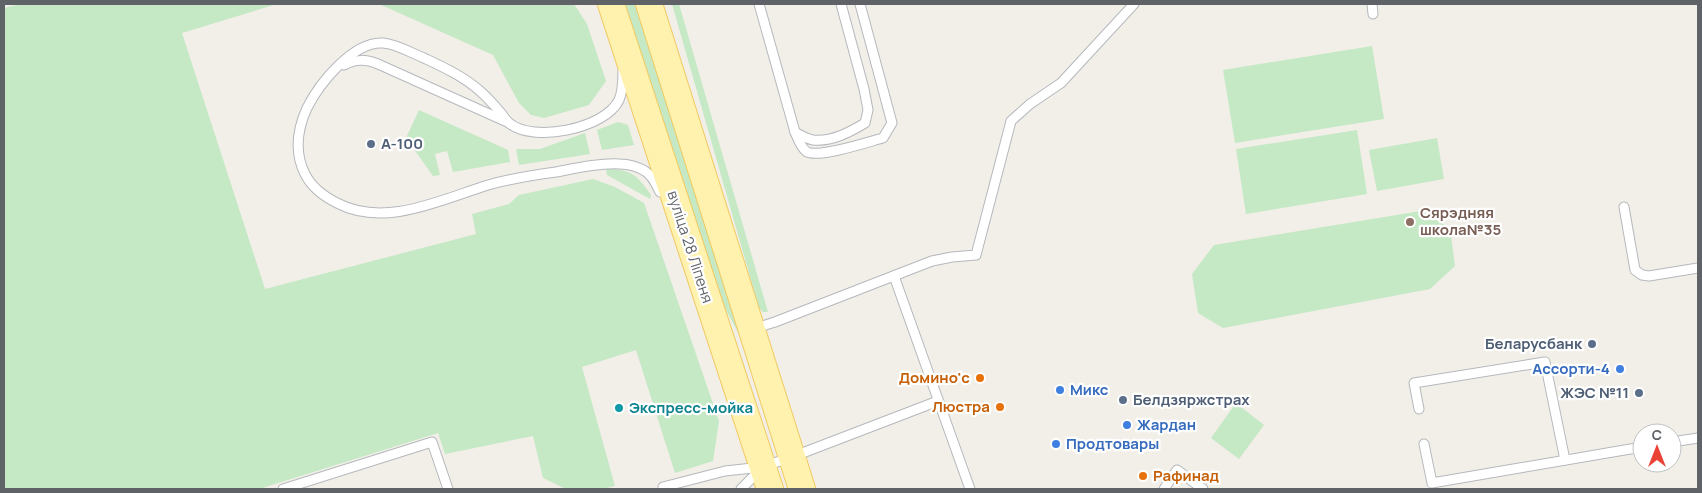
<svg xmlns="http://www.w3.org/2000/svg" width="1702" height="493" viewBox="0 0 1702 493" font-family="Manrope,sans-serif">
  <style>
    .green { fill: #c5e8c5 }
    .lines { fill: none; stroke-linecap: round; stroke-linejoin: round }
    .service-casing { stroke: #b5b8bc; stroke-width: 11 }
    .primary-casing { stroke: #f2c960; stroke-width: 28 }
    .service { stroke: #fff; stroke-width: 9 }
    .primary { stroke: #fff2af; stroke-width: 26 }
    .service-dot { fill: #5c6f8a; stroke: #fff; stroke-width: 2 }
    .education-dot { fill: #8d6e63; stroke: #fff; stroke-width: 2 }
    .shop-dot { fill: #3f7fe0; stroke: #fff; stroke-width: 2 }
    .food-dot { fill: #e8710a; stroke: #fff; stroke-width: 2 }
    .culture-dot { fill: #0f9aa8; stroke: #fff; stroke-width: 2 }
    .labels { text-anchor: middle; stroke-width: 4.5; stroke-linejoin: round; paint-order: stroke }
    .service-label { font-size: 15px; font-weight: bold; fill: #4e5e75; stroke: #fff; text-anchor: start }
    .education-label { font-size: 15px; font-weight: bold; fill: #785e54; stroke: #fff; text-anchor: start }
    .street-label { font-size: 15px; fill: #5f6368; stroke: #fff }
    .shop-label { font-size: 15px; font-weight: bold; fill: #366cbe; stroke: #fff; text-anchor: start }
    .food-label { font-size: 15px; font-weight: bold; fill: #c56008; stroke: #fff; text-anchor: end }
    .culture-label { font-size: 15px; font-weight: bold; fill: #0d838f; stroke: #fff; text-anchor: start }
  </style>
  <rect width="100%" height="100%" fill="#f1efe8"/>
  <g class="green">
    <polygon points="20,4 277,4 182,33 265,289 476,234 472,214 509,204 519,195 593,179 615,187 644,203 719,421 713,461 675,473 636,350 582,367 615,486 603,489 566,489 543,478 533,436 445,454 438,433 259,489 4,489 4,8"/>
    <polygon points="379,4 574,4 587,24 606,81 589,105 544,118 531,115 519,103 493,55"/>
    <polygon points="625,4 638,4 743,342 719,297"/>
    <polygon points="672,4 679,4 768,312 763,312 759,308"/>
    <polygon points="1372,46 1384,119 1235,143 1223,70"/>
    <polygon points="419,110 508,150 510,162 453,172 447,151 435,154 440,175 433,176 406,138"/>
    <polygon points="618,122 628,125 634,145 602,150 597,130"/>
    <polygon points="1357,130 1367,194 1246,214 1236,149"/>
    <polygon points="585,133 590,154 519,165 516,149 540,149"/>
    <polygon points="1437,138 1444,179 1377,191 1369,150"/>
    <path d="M 606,169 C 631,169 637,175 651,195 L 650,199 L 607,175 Z"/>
    <polygon points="1421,211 1450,228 1455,266 1430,289 1223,328 1198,313 1192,274 1214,245"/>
    <polygon points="1236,403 1264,425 1239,459 1211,438"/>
  </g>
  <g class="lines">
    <g class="service-casing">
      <g id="service">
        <path d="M 759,4 L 795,132 C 798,139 801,148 807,152 C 820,158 868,142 883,138 L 892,123 L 860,4"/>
        <polyline points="1372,4 1373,14"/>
        <path d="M 344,65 C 356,59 365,59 378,64 L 507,122"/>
        <path d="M 623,70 C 623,80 623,91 619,100 C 605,129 533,143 509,123 C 506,120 503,116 501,113 C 494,105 487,97 480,91 C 463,76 443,67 424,58 C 411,53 397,44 383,43 C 353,41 319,84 307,108 C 297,130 294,152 305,174 C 312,188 323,196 337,203 C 385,228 440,200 488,185 C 510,179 533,175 556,172 C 577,168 599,163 620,164 C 629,164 638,167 645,171 C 653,176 656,184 660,192"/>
        <path d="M 795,132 C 800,135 807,139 813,140 C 832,142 850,132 865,123 L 868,110 L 864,89 L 841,4"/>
        <polyline points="1624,207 1635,270 1642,275 1649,276 1698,268"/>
        <polyline points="894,276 970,489"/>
        <polyline points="753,329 775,322 932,261 952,257 976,255 1011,121 1030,104 1061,83 1134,4"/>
        <polyline points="1419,409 1414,383 1545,362 1565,460"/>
        <polyline points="1672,442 1698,438"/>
        <polyline points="1424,444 1432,483 1642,447"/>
        <polyline points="283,489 432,442 448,489"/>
        <polyline points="664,489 663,487 725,471 762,467 792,457 938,401"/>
        <polyline points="741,489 760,470"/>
        <polyline points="1164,489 1177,470 1203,489"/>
      </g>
    </g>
    <g class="primary-casing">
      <g id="primary">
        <polyline points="611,4 770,489"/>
        <polyline points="649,4 802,489"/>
      </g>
    </g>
    <use href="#service" class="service"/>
    <use href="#primary" class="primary"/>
  </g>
  <g class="service-dot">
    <circle cx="371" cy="144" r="5"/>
    <circle cx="1592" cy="344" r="5"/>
    <circle cx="1639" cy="393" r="5"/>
    <circle cx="1123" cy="400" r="5"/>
  </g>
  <circle class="education-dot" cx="1410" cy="222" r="5"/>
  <g class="shop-dot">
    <circle cx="1620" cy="369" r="5"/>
    <circle cx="1060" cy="390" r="5"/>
    <circle cx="1127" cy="425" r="5"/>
    <circle cx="1056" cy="444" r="5"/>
  </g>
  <g class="food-dot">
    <circle cx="980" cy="378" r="5"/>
    <circle cx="1000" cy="407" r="5"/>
    <circle cx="1143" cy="476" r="5"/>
  </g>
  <circle class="culture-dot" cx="619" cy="408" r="5"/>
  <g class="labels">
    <g class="service-label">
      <text x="381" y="149">А-100</text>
      <text x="1582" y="349" text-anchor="end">Беларусбанк</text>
      <text x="1629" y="398" text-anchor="end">ЖЭС №11</text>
      <text x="1133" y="405">Белдзяржстрах</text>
    </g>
    <g class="education-label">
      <text x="1420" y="218">Сярэдняя<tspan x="1420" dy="17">школа№35</tspan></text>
    </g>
    <g class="street-label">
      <text transform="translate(690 247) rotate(72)" y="5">вуліца 28 Ліпеня</text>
    </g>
    <g class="shop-label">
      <text x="1610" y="374" text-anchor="end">Ассорти-4</text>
      <text x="1070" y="395">Микс</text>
      <text x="1137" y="430">Жардан</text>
      <text x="1066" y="449">Продтовары</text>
    </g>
    <g class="food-label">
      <text x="970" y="383">Домино'c</text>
      <text x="990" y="412">Люстра</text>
      <text x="1153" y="481" text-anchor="start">Рафинад</text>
    </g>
    <g class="culture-label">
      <text x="629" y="413">Экспресс-мойка</text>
    </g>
  </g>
  <rect width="1702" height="493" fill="none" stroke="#5f6368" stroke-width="10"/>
  <g transform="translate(1657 448)"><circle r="24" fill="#ffffff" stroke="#bfc1c3"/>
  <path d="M0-4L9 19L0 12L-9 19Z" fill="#ea4335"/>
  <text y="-8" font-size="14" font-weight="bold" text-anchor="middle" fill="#5f6368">С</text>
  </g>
</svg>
